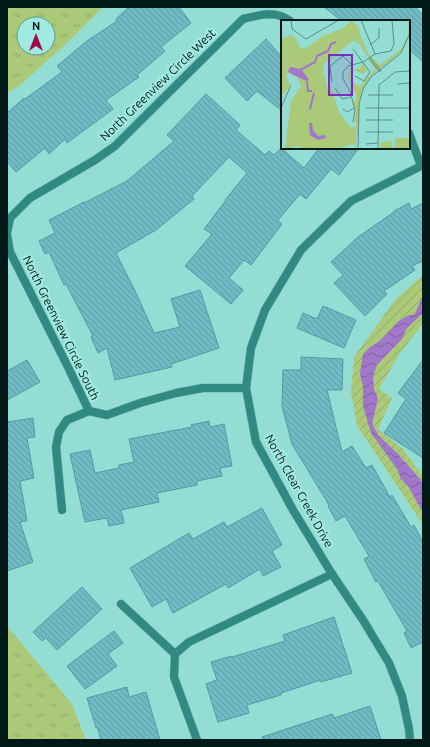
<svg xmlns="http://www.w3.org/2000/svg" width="430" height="747" viewBox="0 0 430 747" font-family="Ubuntu,sans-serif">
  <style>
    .grass { fill: url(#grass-tufts); fill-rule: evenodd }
    .garden { fill: url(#garden-furrows) }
    .water { fill: url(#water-waves) }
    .building { fill: url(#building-back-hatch); stroke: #539ba4 }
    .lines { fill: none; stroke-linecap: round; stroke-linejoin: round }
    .street-casing { stroke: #79bab2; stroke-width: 9 }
    .street { stroke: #318a81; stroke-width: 8 }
    .labels { text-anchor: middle; stroke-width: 4; stroke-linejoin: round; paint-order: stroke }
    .street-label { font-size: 12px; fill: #001917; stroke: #a1eae1 }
    .inset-river { fill: none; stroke: #a177ca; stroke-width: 2 }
    .inset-road { fill: none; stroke: #598f88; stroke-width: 1 }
    .view { fill: #7b2cbf; fill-opacity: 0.15; stroke: #7b2cbf; stroke-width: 2 }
    .inset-edge { fill: none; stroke: #001917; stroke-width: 2 }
  </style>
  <defs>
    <pattern id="grass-tufts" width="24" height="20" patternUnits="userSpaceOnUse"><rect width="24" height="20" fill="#aac979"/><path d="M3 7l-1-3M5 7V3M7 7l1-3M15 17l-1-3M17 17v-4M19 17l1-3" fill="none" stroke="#90ac68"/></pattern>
    <pattern id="garden-furrows" width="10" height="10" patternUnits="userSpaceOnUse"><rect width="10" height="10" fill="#aac979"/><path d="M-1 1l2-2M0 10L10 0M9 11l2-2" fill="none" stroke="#90ac68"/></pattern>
    <pattern id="water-waves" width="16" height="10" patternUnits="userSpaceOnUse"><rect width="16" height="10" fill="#a177ca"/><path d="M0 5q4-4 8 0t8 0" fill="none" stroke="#8161a3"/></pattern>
    <pattern id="building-back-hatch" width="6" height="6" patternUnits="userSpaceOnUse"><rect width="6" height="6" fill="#71b9c3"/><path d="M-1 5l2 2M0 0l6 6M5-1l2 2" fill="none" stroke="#609ea7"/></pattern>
  </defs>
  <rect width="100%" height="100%" fill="#94ddd4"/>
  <g class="grass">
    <path d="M 7,7 L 103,7 L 67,43 L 19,86 L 7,93 ZM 24,24 L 48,24 L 48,48 L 24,48 Z"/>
    <polygon points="7,626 72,704 86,740 7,740"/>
  </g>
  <polygon class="garden" points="423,275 423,323 399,355 379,389 392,398 378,429 403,449 423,476 423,525 357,426 351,393 354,357 395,300"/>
  <polygon class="water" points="423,295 423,313 407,328 402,339 377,365 373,377 374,389 378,399 372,423 378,435 398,454 421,480 423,489 422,498 423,501 423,513 408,486 401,479 397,469 371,433 363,406 363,387 360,374 363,354 370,347 380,341 399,321 407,316 415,314"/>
  <g class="building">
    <polygon points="129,7 179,7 191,23 161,47 165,51 137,75 139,77 106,100 113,109 67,143 65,139 49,154 45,148 16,172 7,162 7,113 24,98 25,99 62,72 57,66 87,41 117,21 116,19"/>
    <polygon points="324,7 415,7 423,15 423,62 409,49 409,21 342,21"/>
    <polygon points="266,39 282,57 282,111 257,91 247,101 225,78"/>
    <polygon points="206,94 240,125 236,130 265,155 269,151 274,155 281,148 304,168 319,148 359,148 339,175 331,169 306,199 300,194 278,220 282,224 251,265 244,260 229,278 243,290 231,304 185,266 212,234 204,229 226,200 225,200 247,173 229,157 192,196 194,199 156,230 116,253 136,293 154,333 180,327 171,299 200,290 219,348 171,364 172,367 115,380 107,348 98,353 91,337 93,336 66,284 64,285 49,252 45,254 39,241 55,233 49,220 84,202 84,203 127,181 174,141 167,135"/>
    <polygon points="409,203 411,209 423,203 423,261 412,266 415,270 384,291 387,294 365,316 334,283 343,275 331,262 358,237 394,212 394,211"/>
    <polygon points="323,306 356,320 344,348 297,328 303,313 317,319"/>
    <polygon points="301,357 343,359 342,390 327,390 342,452 352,446 366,468 372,465 390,497 392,495 411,527 414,525 423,542 423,642 411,648 404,633 407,631 378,581 376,582 364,559 369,556 345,516 336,521 328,506 329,505 292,444 282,406 283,370 301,370"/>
    <polygon points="27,360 40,382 7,400 7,371"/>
    <polygon points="423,360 423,458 384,433 406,399 398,393"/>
    <polygon points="33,418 35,437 27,438 34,478 20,481 27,521 20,522 33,562 7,571 7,422"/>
    <polygon points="209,421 210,427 224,424 232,466 220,468 222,476 197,481 197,485 157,493 159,502 121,510 124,523 109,526 107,518 85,522 70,454 90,450 95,473 119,468 119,465 134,462 129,439 192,427 191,425"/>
    <polygon points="262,508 282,545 272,551 281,567 263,576 260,569 228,588 226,584 173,613 166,599 152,607 130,568 189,533 193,539 224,522 227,527"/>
    <polygon points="82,587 102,609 57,650 46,638 42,641 33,632"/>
    <polygon points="334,617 352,673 321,682 321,680 281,693 281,695 247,705 249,713 218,722 206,684 217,680 211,662 232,656 232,657 285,641 283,635"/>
    <polygon points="114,631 123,643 108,654 117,666 85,689 67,666"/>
    <polygon points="127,687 129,697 146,692 160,740 101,740 97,727 96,728 87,698"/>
    <polygon points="370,706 381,740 263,740 262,737 332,714 334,718"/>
  </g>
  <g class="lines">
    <g class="street-casing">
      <g id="street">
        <polyline points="409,133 421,166"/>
        <path d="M 7,233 L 10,218 L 30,198 L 95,160 L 115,146 L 243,19 C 259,15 276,10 290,21"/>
        <polyline points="7,235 10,252 69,369 89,411"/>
        <polyline points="89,411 107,415 140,403 176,393 203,388 246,388"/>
        <polyline points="62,510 56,447 59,432 67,420 89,411"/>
        <polyline points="121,604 175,654 174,677 197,740"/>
        <polyline points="175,654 189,642 332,574"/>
        <polyline points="410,740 409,729 402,696 389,663 363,620 332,574 293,510 256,442 246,388 251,348 265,310 301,250 351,201 423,165"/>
      </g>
    </g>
    <use href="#street" class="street"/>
  </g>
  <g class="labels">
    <g class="street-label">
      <text transform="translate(158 85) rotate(-44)" y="4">North Greenview Circle West</text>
      <text transform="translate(61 328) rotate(64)" y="4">North Greenview Circle South</text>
      <text transform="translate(299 491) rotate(61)" y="4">North Clear Creek Drive</text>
    </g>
  </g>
  <g transform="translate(281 20)">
    <rect width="129" height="129" fill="#94ddd4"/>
    <path d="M 70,0 L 78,8 L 79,15 L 44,43 L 42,49 L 46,66 L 52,73 L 58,92 L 69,107 L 75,107 L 75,128 L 72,124 L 56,129 L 20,129 L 16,126 L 4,129 L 10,81 L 20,66 L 16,57 L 7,53 L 5,55 L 9,65 L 4,74 L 0,73 L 0,19 L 11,15 L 18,23 L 18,27 L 24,29 L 42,16 L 64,7 ZM 114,118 L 129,118 L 129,129 L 114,129 ZM 110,120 L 112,129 L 99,129 L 99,123 Z" fill="#aac979"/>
    <path d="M 128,0 L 128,16 L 121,31 L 91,55 L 80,71 L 76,121 L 75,103 L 73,101 L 75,91 L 71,82 L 75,81 L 75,74 L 67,58 L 67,54 L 71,50 L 80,48 L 81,43 L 86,49 L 82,54 L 73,50 L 68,56 L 71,62 L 79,66 L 94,49 L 79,25 L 72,20 L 79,15 L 88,35 L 99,45 L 120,29 L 127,15 Z" fill="#aac979"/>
    <path d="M 9,47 L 20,49 L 27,58 L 27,62 L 7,52 ZM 28,103 L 31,103 L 32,110 L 37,116 L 44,115 L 45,118 L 37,120 L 29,115 Z" fill="#a177ca"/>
    <path class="inset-river" d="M 34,42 L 36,36 L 47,31 L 50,24 L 55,22M 19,50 L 34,42M 26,62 L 27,71 L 31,71M 29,89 L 33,73"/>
    <path class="inset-road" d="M 10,0 L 11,9 L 25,19M 80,0 L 94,34M 25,19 L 58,0M 89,25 L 98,18 L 98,8M 72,29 L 89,52 L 83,61 L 74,56M 89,37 L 100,51M 88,39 L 99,52M 51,62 L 49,46 L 62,36 L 70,44M 116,64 L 129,63M 54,68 L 61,79 L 70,77M 87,75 L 112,75M 0,88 L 10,65M 85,88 L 129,88M 62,89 L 66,92 L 73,88M 85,100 L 112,100M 72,102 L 74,90 L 69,71 L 62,59 L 62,52 L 67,46 L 82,42 L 94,34 L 110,31 L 113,24 L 111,0M 85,112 L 112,112M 85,124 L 97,123M 77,129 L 78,84 L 82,69 L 90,57 L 120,33 L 129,13M 97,129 L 98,65 L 114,52 L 129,51"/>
    <path class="view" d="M 48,35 L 71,35 L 71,75 L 48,75 Z"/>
    <rect width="129" height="129" class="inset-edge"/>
  </g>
  <rect width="430" height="747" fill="none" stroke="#001917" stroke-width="16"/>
  <g transform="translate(36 36)"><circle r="19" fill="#a1eae1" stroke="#619690"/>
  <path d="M0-3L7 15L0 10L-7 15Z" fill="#a10748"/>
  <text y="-6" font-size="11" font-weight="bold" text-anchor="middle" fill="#001917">N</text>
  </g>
</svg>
